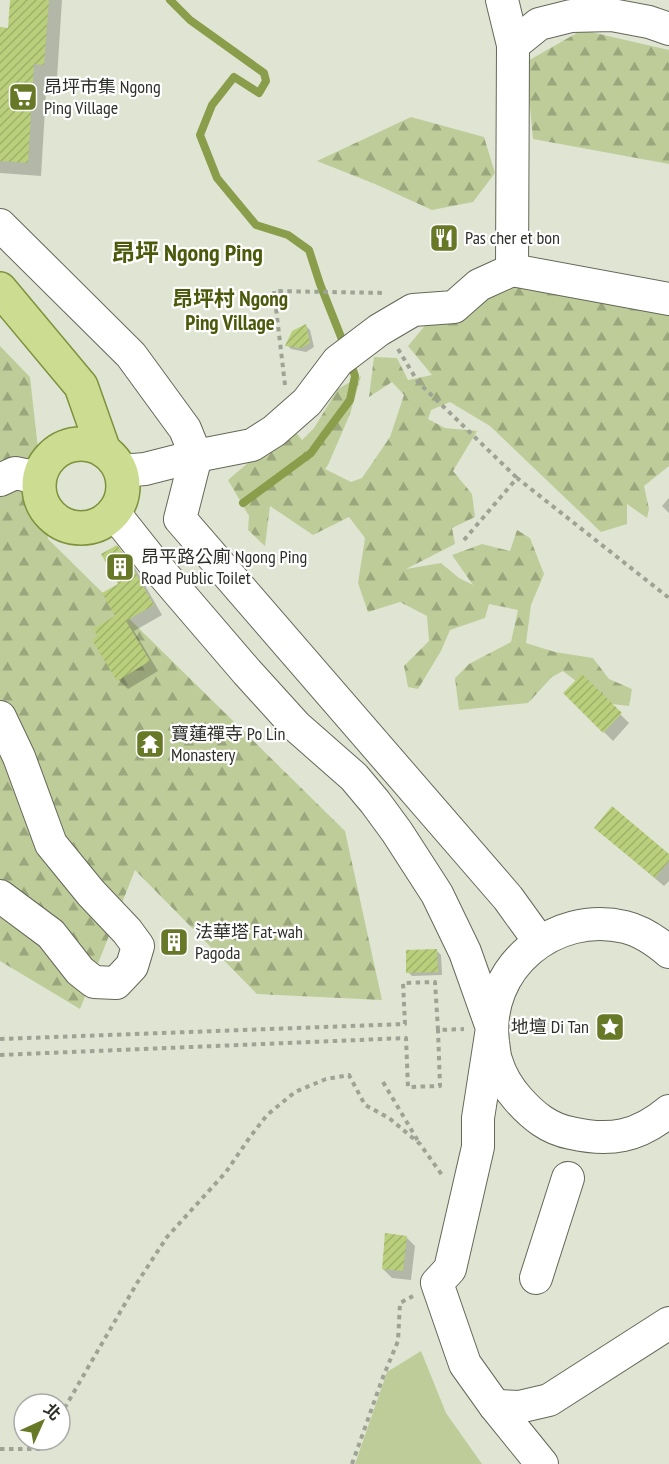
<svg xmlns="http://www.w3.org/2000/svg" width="669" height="1464" viewBox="0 0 669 1464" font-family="'PT Sans Narrow','Noto Sans TC',sans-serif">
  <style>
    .green { fill: #becc99 }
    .forest { fill: url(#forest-firs) }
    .shadow { fill: #0003 }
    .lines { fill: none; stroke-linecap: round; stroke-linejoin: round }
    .stream { stroke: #8a9d4b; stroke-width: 8 }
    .building { fill: url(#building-hatch) }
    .minor-casing { stroke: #646859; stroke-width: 34 }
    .major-casing { stroke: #7e913c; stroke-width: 36 }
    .path { stroke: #9fa395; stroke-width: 4; stroke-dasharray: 4.5 4.5; stroke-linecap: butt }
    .minor { stroke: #fff; stroke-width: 32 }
    .major { stroke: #ccdd91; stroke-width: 33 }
    .labels { text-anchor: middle; stroke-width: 4.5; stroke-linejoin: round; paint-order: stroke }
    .poi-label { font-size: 18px; fill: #2d2f29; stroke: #fff; text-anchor: start }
    .quarter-label { font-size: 21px; font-weight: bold; fill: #4b5a0a; stroke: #fff }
    .district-label { font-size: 24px; font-weight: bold; fill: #4b5a0a; stroke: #fff }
  </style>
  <defs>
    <pattern id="forest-firs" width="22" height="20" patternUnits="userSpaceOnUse" patternTransform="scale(1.5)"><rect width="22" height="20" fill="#becc99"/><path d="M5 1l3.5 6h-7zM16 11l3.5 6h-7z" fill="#9ba67d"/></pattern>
    <pattern id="building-hatch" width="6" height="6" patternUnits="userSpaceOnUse" patternTransform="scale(1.5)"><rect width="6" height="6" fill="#b9cf7b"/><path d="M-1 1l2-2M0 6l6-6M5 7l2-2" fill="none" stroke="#9fb26a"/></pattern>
  </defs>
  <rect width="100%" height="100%" fill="#e0e5d3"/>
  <polygon class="green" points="421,1351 446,1413 482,1464 355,1464 387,1372"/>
  <g class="forest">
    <polygon points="582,30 669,50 669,164 533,139 526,62"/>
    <polygon points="411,117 484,137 495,173 473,202 432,210 375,184 317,161"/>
    <polygon points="513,283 669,295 669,466 644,486 649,509 647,518 627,504 627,524 601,532 490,426 450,402 431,410 428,419 445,428 477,431 453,471 472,494 475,517 452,528 455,544 406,569 441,563 459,578 473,585 452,555 482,544 510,551 517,530 530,538 544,574 531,605 526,643 555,652 593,658 609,679 632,689 629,706 604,703 563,671 552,677 528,703 459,710 455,678 469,664 511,642 518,610 489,604 485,618 450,630 441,651 418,689 408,687 404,666 429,641 427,616 400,602 368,612 358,583 365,538 349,517 313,535 270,506 265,546 248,530 249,516 228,480 291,426 302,440 314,428 338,389 361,376 350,414 328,465 325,469 351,482 362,478 390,437 404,395 392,382 369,397 374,357 397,358 408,380 432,375 408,346 428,322"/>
    <polygon points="0,346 30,377 48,539 345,831 382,1000 257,994 135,870 80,1009 0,961"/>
  </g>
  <g class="shadow">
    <polygon points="11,0 62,0 57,78 47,77 41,176 0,173 0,28 10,29"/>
    <polygon points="306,326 310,330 314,347 306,352 291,349 287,345"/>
    <polygon points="669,498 669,513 662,506"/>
    <polygon points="116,547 135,568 162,615 134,631 158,671 128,689 119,680 94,640 117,616 121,585"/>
    <polygon points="582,676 629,723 613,741 565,693"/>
    <polygon points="605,836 669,856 669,881 664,886"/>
    <polygon points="437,951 441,955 442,975 412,976 408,972"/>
    <polygon points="406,1237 415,1246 411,1280 392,1278 383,1269"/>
  </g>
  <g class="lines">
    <g class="stream">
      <polyline points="170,0 190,20 264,73 266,81 259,93 234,77 212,105 200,135 217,178 256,225 288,235 309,250 320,284 345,347"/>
      <polyline points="243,503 311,453 324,435 350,400 355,376 350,361"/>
    </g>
  </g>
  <g class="building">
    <polygon points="10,0 49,0 44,65 34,64 28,163 0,161 0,27 8,28"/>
    <polygon points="306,324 310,343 301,348 285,346 292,331"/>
    <polygon points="117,545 126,557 154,605 126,621 150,661 117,681 92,640 98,636 93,629 115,616 102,593 118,584 101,554"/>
    <polygon points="582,674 622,713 603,733 563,693"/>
    <polygon points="612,806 669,854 669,861 655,878 594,828"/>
    <polygon points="437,949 438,972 406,973 406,950"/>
    <polygon points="385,1233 407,1236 403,1271 382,1269"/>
  </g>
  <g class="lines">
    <g class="minor-casing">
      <g id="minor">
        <polyline points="502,0 513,45"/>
        <polyline points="669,29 649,22 612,15 571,16 539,24 513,45 512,270 669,299"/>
        <polyline points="0,225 131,355 185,429 196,456 180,519 508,898 539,941"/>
        <polyline points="121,471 145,469 196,456 252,445 274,431 307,402 338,361 379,330 413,310 454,307 479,285 512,270"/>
        <polyline points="0,480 15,473 39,478"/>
        <polyline points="114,513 156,566 247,672 296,726 354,777 375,802 397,832 437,894 465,952 492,1028 478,1118 478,1147 450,1269 437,1283 465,1364 495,1406 542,1464"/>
        <polyline points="0,717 19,757 51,844 91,893 127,931 138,946 132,966 116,983 94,982 80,971 51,934 0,896"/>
        <path d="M 669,952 C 656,941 642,931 625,927 C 554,910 484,968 493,1042 C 494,1048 494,1054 496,1060 C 500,1074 509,1089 518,1099 C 533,1116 549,1129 571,1133 C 610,1142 638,1137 669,1111"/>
        <polyline points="536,1278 568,1178"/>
        <polyline points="495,1406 519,1407 549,1400 669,1323"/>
      </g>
    </g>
    <g class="major-casing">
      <g id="major">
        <polyline points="0,289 81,386 104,451"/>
        <circle cx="81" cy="486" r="42"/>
      </g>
    </g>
    <g class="path">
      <polyline points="398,349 418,382 517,478"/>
      <polyline points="285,385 274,291 385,293"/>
      <polyline points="464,540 517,478 669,598"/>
      <polyline points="0,1039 405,1024 403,983 435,982 438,1030 464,1029"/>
      <polyline points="0,1055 406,1038 408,1087 440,1086 438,1030"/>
      <polyline points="383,1082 418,1141"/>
      <polyline points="60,1416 137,1283 167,1237 226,1172 250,1137 267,1115 295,1092 326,1079 349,1075 365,1105 389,1118 420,1144 442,1175"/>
      <polyline points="0,1449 41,1449 46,1440"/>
      <polyline points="352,1464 383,1377 398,1341 400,1303 413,1296"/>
    </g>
    <use href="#minor" class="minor"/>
    <use href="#major" class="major"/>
  </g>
  <defs>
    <g id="supermarket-square" transform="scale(1.5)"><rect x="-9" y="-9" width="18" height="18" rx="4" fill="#677826" stroke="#fff"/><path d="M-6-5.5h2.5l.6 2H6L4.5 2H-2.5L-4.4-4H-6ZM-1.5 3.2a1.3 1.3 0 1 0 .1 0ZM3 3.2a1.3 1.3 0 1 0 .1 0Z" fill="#fff"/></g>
    <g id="restaurant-square" transform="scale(1.5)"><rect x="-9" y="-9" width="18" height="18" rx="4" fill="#677826" stroke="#fff"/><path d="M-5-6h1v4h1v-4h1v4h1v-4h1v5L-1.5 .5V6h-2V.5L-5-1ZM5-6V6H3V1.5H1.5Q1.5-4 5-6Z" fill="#fff"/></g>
    <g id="building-square" transform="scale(1.5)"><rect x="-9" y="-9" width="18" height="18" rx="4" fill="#677826" stroke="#fff"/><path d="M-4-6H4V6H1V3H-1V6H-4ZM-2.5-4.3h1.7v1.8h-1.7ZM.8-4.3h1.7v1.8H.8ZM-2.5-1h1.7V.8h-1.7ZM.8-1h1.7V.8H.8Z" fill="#fff"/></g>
    <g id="temple-square" transform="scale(1.5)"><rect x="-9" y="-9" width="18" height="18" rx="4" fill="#677826" stroke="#fff"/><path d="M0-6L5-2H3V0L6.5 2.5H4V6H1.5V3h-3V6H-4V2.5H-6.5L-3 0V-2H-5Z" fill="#fff"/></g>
    <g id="sight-square" transform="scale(1.5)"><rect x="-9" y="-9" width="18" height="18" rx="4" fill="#677826" stroke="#fff"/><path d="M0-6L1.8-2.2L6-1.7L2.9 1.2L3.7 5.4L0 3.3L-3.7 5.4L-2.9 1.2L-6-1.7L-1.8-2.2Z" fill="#fff"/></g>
  </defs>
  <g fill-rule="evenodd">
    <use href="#supermarket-square" x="23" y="97"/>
    <use href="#restaurant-square" x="444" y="238"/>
    <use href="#building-square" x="120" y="567"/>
    <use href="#temple-square" x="150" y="744"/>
    <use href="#building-square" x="174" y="942"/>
    <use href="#sight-square" x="610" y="1027"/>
  </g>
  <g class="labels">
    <g class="poi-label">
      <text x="44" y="93">昂坪市集 Ngong<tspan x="44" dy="21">Ping Village</tspan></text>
      <text x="465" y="244">Pas cher et bon</text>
      <text x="141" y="563">昂平路公廁 Ngong Ping<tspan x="141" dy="21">Road Public Toilet</tspan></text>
      <text x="171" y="740">寶蓮禪寺 Po Lin<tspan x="171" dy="21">Monastery</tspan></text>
      <text x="195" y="938">法華塔 Fat-wah<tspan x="195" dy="21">Pagoda</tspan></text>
      <text x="589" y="1033" text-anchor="end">地壇 Di Tan</text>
    </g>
    <g class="quarter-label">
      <text x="230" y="306">昂坪村 Ngong<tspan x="230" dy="24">Ping Village</tspan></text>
    </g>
    <g class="district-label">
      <text x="187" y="261">昂坪 Ngong Ping</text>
    </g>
  </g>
  <g transform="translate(42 1422) rotate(45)"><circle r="28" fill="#ffffff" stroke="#abaca9" stroke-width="1.5"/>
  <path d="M0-4.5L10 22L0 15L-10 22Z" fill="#677826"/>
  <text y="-9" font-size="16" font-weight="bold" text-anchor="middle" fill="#2d2f29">北</text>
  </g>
</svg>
